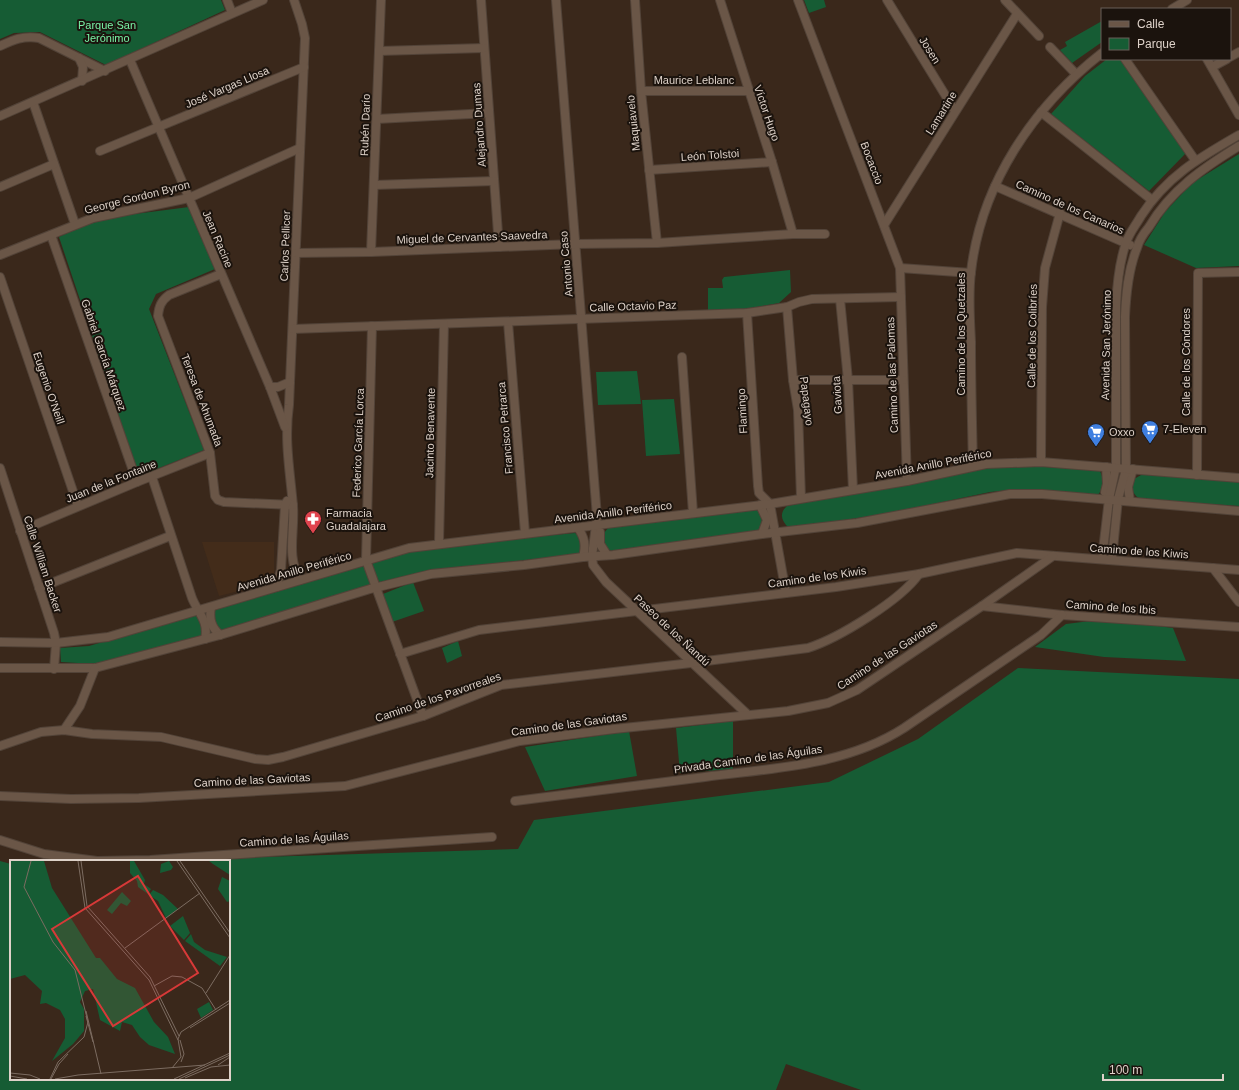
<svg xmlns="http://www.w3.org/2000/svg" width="1239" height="1090" viewBox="0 0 1239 1090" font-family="Helvetica,sans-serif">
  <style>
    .built { fill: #432c1a }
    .green { fill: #165c34 }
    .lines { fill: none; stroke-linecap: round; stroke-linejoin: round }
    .minor-casing { stroke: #524338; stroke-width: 10 }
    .minor { stroke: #6a5647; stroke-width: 8 }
    .labels { text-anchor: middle; stroke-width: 4; stroke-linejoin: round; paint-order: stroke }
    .park-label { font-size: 11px; fill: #79f3a6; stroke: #1b130d }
    .street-label { font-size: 11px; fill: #ded2c9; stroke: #1b130d }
    .poi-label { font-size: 11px; fill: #ded2c9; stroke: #1b130d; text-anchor: start }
    .inset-road { fill: none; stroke: #7c6c61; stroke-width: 1 }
    .view { fill: #d73938; fill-opacity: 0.15; stroke: #d73938; stroke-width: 2 }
    .inset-edge { fill: none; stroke: #ded2c9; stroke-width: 2 }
  </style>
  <rect width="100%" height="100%" fill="#3a281b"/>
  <polygon class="built" points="202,542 274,542 274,576 269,583 219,596"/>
  <g class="green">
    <polygon points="0,0 221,0 225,10 106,65 40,32 14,33 0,39"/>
    <polygon points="804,0 824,0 826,7 809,13"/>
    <polygon points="1102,21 1102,42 1072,63 1060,50 1067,46 1065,42"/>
    <polygon points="1107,59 1123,59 1186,153 1149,191 1051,114 1085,76"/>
    <polygon points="1239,154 1239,266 1196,268 1144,245 1165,212 1192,183"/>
    <polygon points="189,207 215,269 156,294 149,309 204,450 139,476 59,237 96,219"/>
    <polygon points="790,270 791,292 779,303 745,309 708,310 708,288 723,288 722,280 724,277"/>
    <polygon points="637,371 641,404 598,405 596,372"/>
    <polygon points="674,399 680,454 646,456 642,400"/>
    <path d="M 1001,465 L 1093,469 L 1100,471 C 1104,479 1104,489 1097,496 L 1018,489 L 990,492 L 885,514 L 789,528 C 781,521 779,513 787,506 Z"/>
    <polygon points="1143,474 1239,481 1239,506 1140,499 1136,496 1131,489 1134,479"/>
    <path d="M 756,509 C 764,514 763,524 758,531 L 612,551 L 607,549 L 604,542 L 604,533 L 608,528 Z"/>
    <polygon points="575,533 579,536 581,545 580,554 435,570 148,652 94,664 61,662 60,648 89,646 410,551 448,545"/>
    <polygon points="413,582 424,611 392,622 383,594"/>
    <polygon points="1106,619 1173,628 1186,661 1104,657 1035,647 1066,624"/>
    <polygon points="458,641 462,656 447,663 442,648"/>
    <polygon points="1018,668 1239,679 1239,1090 861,1090 786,1064 776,1090 0,1090 0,861 11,864 11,1079 229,1079 229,861 132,861 518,849 534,820 829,782 918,739"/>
    <polygon points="733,721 733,769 680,773 676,728"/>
    <polygon points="629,731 637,776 545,791 525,747"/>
  </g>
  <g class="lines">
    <g class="minor-casing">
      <g id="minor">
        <polyline points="227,0 232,13"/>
        <path d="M 294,0 L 302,24 L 305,38 L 289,405 C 284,440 290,471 293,506 C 295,532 286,556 300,580"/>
        <polyline points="481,0 499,247"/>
        <polyline points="556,0 597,517 592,556 593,565 606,582 747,714"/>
        <polyline points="635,0 641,91 657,243"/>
        <polyline points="720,0 772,162 793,234"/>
        <polyline points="798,0 900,268 907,481"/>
        <polyline points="887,0 955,111"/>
        <polyline points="1005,0 1039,36"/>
        <polyline points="1172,9 1187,0"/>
        <path d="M 0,46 C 13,40 24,35 39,38 L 105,71"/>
        <polyline points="1050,47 1076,74"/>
        <polyline points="379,51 484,48"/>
        <polyline points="1230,57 1239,52"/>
        <polyline points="79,58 83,67 82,81"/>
        <polyline points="1125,59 1195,160"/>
        <polyline points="1207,59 1239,115"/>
        <polyline points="130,60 270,387 285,427"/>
        <polyline points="1212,67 1227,59"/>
        <polyline points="641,91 748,91"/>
        <polyline points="33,102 75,224"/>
        <polyline points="1041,112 1152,200"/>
        <polyline points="0,116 263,0"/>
        <polyline points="377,119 489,113"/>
        <polyline points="100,151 304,67"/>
        <polyline points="649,170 772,162"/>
        <polyline points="374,185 494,181"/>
        <polyline points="995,186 1130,245"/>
        <polyline points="0,187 54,164"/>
        <polyline points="884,225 1017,14"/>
        <polyline points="51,235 137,482"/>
        <polyline points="371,252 381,0"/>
        <polyline points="296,253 371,252 575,244 657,243 793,234 825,234"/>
        <polyline points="0,255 93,218 189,198 300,148"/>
        <polyline points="900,268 971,273"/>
        <path d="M 221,274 L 169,295 C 161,301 159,306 158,316 L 210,453 L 215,496 L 218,500 L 224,502 L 293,505"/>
        <polyline points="0,277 78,506"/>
        <polyline points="840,299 848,380 853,490"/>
        <polyline points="787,307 793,380 798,410 801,498"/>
        <polyline points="747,313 758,486 759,493 770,504 786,593"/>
        <polyline points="508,322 525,533"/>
        <polyline points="372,326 366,560 423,716"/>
        <polyline points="293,329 747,313 787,307 799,302 812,299 901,297"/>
        <polyline points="682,357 693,513"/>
        <polyline points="793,380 903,380"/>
        <polyline points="270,387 278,387 290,382"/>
        <polyline points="1041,462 1042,307 1045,268 1060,213"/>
        <path d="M 973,466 C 972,425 971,383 971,342 C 970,319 968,295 971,272 C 981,184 1033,107 1102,53"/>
        <polyline points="0,468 54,633 56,643 54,669"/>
        <polyline points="1197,475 1198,273 1239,272"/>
        <path d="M 152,477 L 192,598 C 198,613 209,621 205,639"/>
        <polyline points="1105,492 1107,484 1106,467"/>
        <polyline points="1130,501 1128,487 1133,469"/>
        <polyline points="760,505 767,520 762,534"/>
        <path d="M 578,528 C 585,538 586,546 583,557"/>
        <polyline points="20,531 137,482 210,453"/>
        <polyline points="600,532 600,544 607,555"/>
        <polyline points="439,543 444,324"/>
        <path d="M 1102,559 L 1109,499 L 1116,467 L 1116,306 C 1117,285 1119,263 1126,243 C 1129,233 1136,225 1141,216 C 1167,176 1199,158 1239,135"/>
        <path d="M 1112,559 L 1118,499 L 1126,469 L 1125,317 C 1126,294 1128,270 1137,248 C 1139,240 1144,233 1149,227 C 1171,190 1203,168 1239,146"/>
        <polyline points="1213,568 1239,602"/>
        <polyline points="276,587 281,570 285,505 287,501"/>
        <polyline points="39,588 170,536"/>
        <polyline points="982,606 1062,615 1239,627"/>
        <path d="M 211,607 C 209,619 211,627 220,635"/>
        <polyline points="0,642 56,643 108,637 409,548 770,504 907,481 986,464 1041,462 1239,478"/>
        <polyline points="400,654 479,630 836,587 919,574 1017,553 1239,570"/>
        <polyline points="0,668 95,668 220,635 370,589 431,574 524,565 583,557 613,555 762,534 857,523 1010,494 1042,494 1239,511"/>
        <polyline points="64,730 80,706 95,668"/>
        <path d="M 0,746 L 41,732 L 64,730 L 92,734 L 161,737 L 255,759 L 268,760 L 283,757 L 423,716 L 501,685 L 691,663 L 808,648 C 839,638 901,600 919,574"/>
        <polyline points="0,796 71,799 139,798 345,786 520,741 614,729 788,711 828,703 857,690 982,606 1053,556"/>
        <path d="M 515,801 C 578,793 641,785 705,777 C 772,768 845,766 904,728 L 1041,635 L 1062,615"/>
        <polyline points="0,840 44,854 97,861"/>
        <polyline points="97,861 150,860 492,837"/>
      </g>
    </g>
    <use href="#minor" class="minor"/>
  </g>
  <defs>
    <g id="supermarket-pin" transform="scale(0.9)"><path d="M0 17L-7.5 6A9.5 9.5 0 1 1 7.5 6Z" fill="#3f7fe0" stroke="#1b130d"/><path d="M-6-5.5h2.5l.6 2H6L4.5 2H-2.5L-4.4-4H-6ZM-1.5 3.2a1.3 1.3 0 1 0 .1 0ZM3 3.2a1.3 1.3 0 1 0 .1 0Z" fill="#fff"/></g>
    <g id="pharmacy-pin" transform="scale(0.9)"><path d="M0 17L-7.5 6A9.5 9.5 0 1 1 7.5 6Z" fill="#e0444e" stroke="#1b130d"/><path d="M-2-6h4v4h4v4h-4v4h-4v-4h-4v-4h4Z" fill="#fff"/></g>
  </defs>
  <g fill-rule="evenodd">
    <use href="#supermarket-pin" x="1150" y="429"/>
    <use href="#supermarket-pin" x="1096" y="432"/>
    <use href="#pharmacy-pin" x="313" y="519"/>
  </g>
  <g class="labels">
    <g class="park-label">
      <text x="107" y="29">Parque San<tspan x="107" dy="13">Jerónimo</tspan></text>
    </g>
    <g class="street-label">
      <text transform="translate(930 50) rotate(58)" y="4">Josen</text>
      <text x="694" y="84">Maurice Leblanc</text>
      <text transform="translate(227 87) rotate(-23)" y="4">José Vargas Llosa</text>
      <text transform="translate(767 113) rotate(71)" y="4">Víctor Hugo</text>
      <text transform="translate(941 113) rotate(-58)" y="4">Lamartine</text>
      <text transform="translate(633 123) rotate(-96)" y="4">Maquiavelo</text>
      <text transform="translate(365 125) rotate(-88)" y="4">Rubén Darío</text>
      <text transform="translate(479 125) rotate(-94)" y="4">Alejandro Dumas</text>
      <text transform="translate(710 155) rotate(-4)" y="4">León Tolstoi</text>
      <text transform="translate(872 163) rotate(69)" y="4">Bocaccio</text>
      <text transform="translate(137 197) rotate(-14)" y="4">George Gordon Byron</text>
      <text transform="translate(1070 207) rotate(24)" y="4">Camino de los Canarios</text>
      <text transform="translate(472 237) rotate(-2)" y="4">Miguel de Cervantes Saavedra</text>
      <text transform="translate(218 239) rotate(67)" y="4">Jean Racine</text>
      <text transform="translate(285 246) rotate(-88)" y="4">Carlos Pellicer</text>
      <text transform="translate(566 264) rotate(-95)" y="4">Antonio Caso</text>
      <text transform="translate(633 306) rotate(-2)" y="4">Calle Octavio Paz</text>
      <text transform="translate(961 334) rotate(-90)" y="4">Camino de los Quetzales</text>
      <text transform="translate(1032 336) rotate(-89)" y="4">Calle de los Colibríes</text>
      <text transform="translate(1106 345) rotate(-89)" y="4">Avenida San Jerónimo</text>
      <text transform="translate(104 355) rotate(71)" y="4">Gabriel García Márquez</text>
      <text transform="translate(1186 362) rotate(-90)" y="4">Calle de los Cóndores</text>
      <text transform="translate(892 375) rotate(-92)" y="4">Camino de las Palomas</text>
      <text transform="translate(49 388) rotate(71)" y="4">Eugenio O'Neill</text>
      <text transform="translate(837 395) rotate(-93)" y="4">Gaviota</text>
      <text transform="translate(202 400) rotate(69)" y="4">Teresa de Ahumada</text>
      <text transform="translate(807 401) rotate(83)" y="4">Papagayo</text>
      <text transform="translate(742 411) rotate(-93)" y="4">Flamingo</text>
      <text transform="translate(505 428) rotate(-95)" y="4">Francisco Petrarca</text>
      <text transform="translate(430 433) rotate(-89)" y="4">Jacinto Benavente</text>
      <text transform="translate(358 443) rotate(-88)" y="4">Federico García Lorca</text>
      <text transform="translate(933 464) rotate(-11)" y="4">Avenida Anillo Periférico</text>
      <text transform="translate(111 481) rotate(-22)" y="4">Juan de la Fontaine</text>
      <text transform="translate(613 512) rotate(-7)" y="4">Avenida Anillo Periférico</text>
      <text transform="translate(1139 551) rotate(4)" y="4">Camino de los Kiwis</text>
      <text transform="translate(43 564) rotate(72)" y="4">Calle William Backer</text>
      <text transform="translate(294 571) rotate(-16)" y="4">Avenida Anillo Periférico</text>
      <text transform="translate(817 577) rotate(-8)" y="4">Camino de los Kiwis</text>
      <text transform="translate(1111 607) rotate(4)" y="4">Camino de los Ibis</text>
      <text transform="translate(672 630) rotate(43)" y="4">Paseo de los Ñandú</text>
      <text transform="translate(887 655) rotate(-33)" y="4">Camino de las Gaviotas</text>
      <text transform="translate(438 697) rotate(-19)" y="4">Camino de los Pavorreales</text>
      <text transform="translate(569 724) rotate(-8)" y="4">Camino de las Gaviotas</text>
      <text transform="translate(748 759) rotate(-8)" y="4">Privada Camino de las Águilas</text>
      <text transform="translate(252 780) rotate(-3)" y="4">Camino de las Gaviotas</text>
      <text transform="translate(294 839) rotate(-4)" y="4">Camino de las Águilas</text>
    </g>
    <g class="poi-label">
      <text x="1163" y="433">7-Eleven</text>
      <text x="1109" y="436">Oxxo</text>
      <text x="326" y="517">Farmacia<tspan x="326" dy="13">Guadalajara</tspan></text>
    </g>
  </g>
  <g transform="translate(10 860)">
    <rect width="220" height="220" fill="#3a281b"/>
    <path d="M 0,1 L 34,1 L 42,28 L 86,98 L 90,98 L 107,119 L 125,128 L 144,162 L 158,177 L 165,194 L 139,185 L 130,177 L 122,165 L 112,162 L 110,171 L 90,160 L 83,129 L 75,131 L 70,142 L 74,149 L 74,171 L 63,184 L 42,201 L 55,178 L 55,159 L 50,150 L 36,143 L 30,144 L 32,131 L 15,115 L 0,119 ZM 120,1 L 124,1 L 135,20 L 134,24 L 141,29 L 138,34 L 128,27 L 127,21 L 120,13 ZM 159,1 L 163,7 L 161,10 L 150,13 L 151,4 ZM 199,1 L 220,1 L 220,15 L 203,4 ZM 212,17 L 220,21 L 220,41 L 217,42 L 208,29 ZM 143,30 L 153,35 L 168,49 L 156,58 L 148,41 L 139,35 ZM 112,32 L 121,41 L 117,46 L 111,43 L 102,54 L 97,50 ZM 173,56 L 180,73 L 174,80 L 160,66 ZM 181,74 L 184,82 L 195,90 L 217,97 L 210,106 L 175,81 ZM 199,142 L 203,150 L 191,158 L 187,149 Z" fill="#165c34"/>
    <path class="inset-road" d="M 21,1 L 14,27 L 43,82 L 65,110 L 78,162 L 74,177 L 48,202 L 40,219M 68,1 L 75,48 L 139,120 L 168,180M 71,1 L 77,46 L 140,117 L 169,176M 167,1 L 220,78M 170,1 L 220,73M 115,88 L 190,33M 144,126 L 162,116 L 172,117 L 192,128 L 206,150M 196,133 L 220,95M 76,151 L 91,214M 76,156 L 83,182M 180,168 L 220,143M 170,180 L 174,194 L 171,202M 208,205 L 220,197M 162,208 L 171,197 L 168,179 L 171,172 L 220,140M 0,213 L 20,215 L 30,219M 0,216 L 17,219M 175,218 L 201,207 L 220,205M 41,219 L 49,204 L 58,194M 45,219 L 68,215 L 195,205M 164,219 L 220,193M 169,219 L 220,195"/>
    <path class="view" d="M 128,16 L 188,113 L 103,166 L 42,69 Z"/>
    <rect width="220" height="220" class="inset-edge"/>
  </g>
  <rect x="1101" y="8" width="130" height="52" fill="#1b130d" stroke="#695f58"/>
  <rect x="1109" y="21" width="20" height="6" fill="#6a5647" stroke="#695f58"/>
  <text x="1137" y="28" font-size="12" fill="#ded2c9">Calle</text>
  <rect x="1109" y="38" width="20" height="12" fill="#165c34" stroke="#695f58"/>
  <text x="1137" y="48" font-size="12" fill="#ded2c9">Parque</text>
  <path d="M1103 1074v6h120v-6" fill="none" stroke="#ded2c9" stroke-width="2"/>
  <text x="1109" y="1074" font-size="12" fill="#ded2c9" stroke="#1b130d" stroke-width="3" paint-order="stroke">100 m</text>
</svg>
